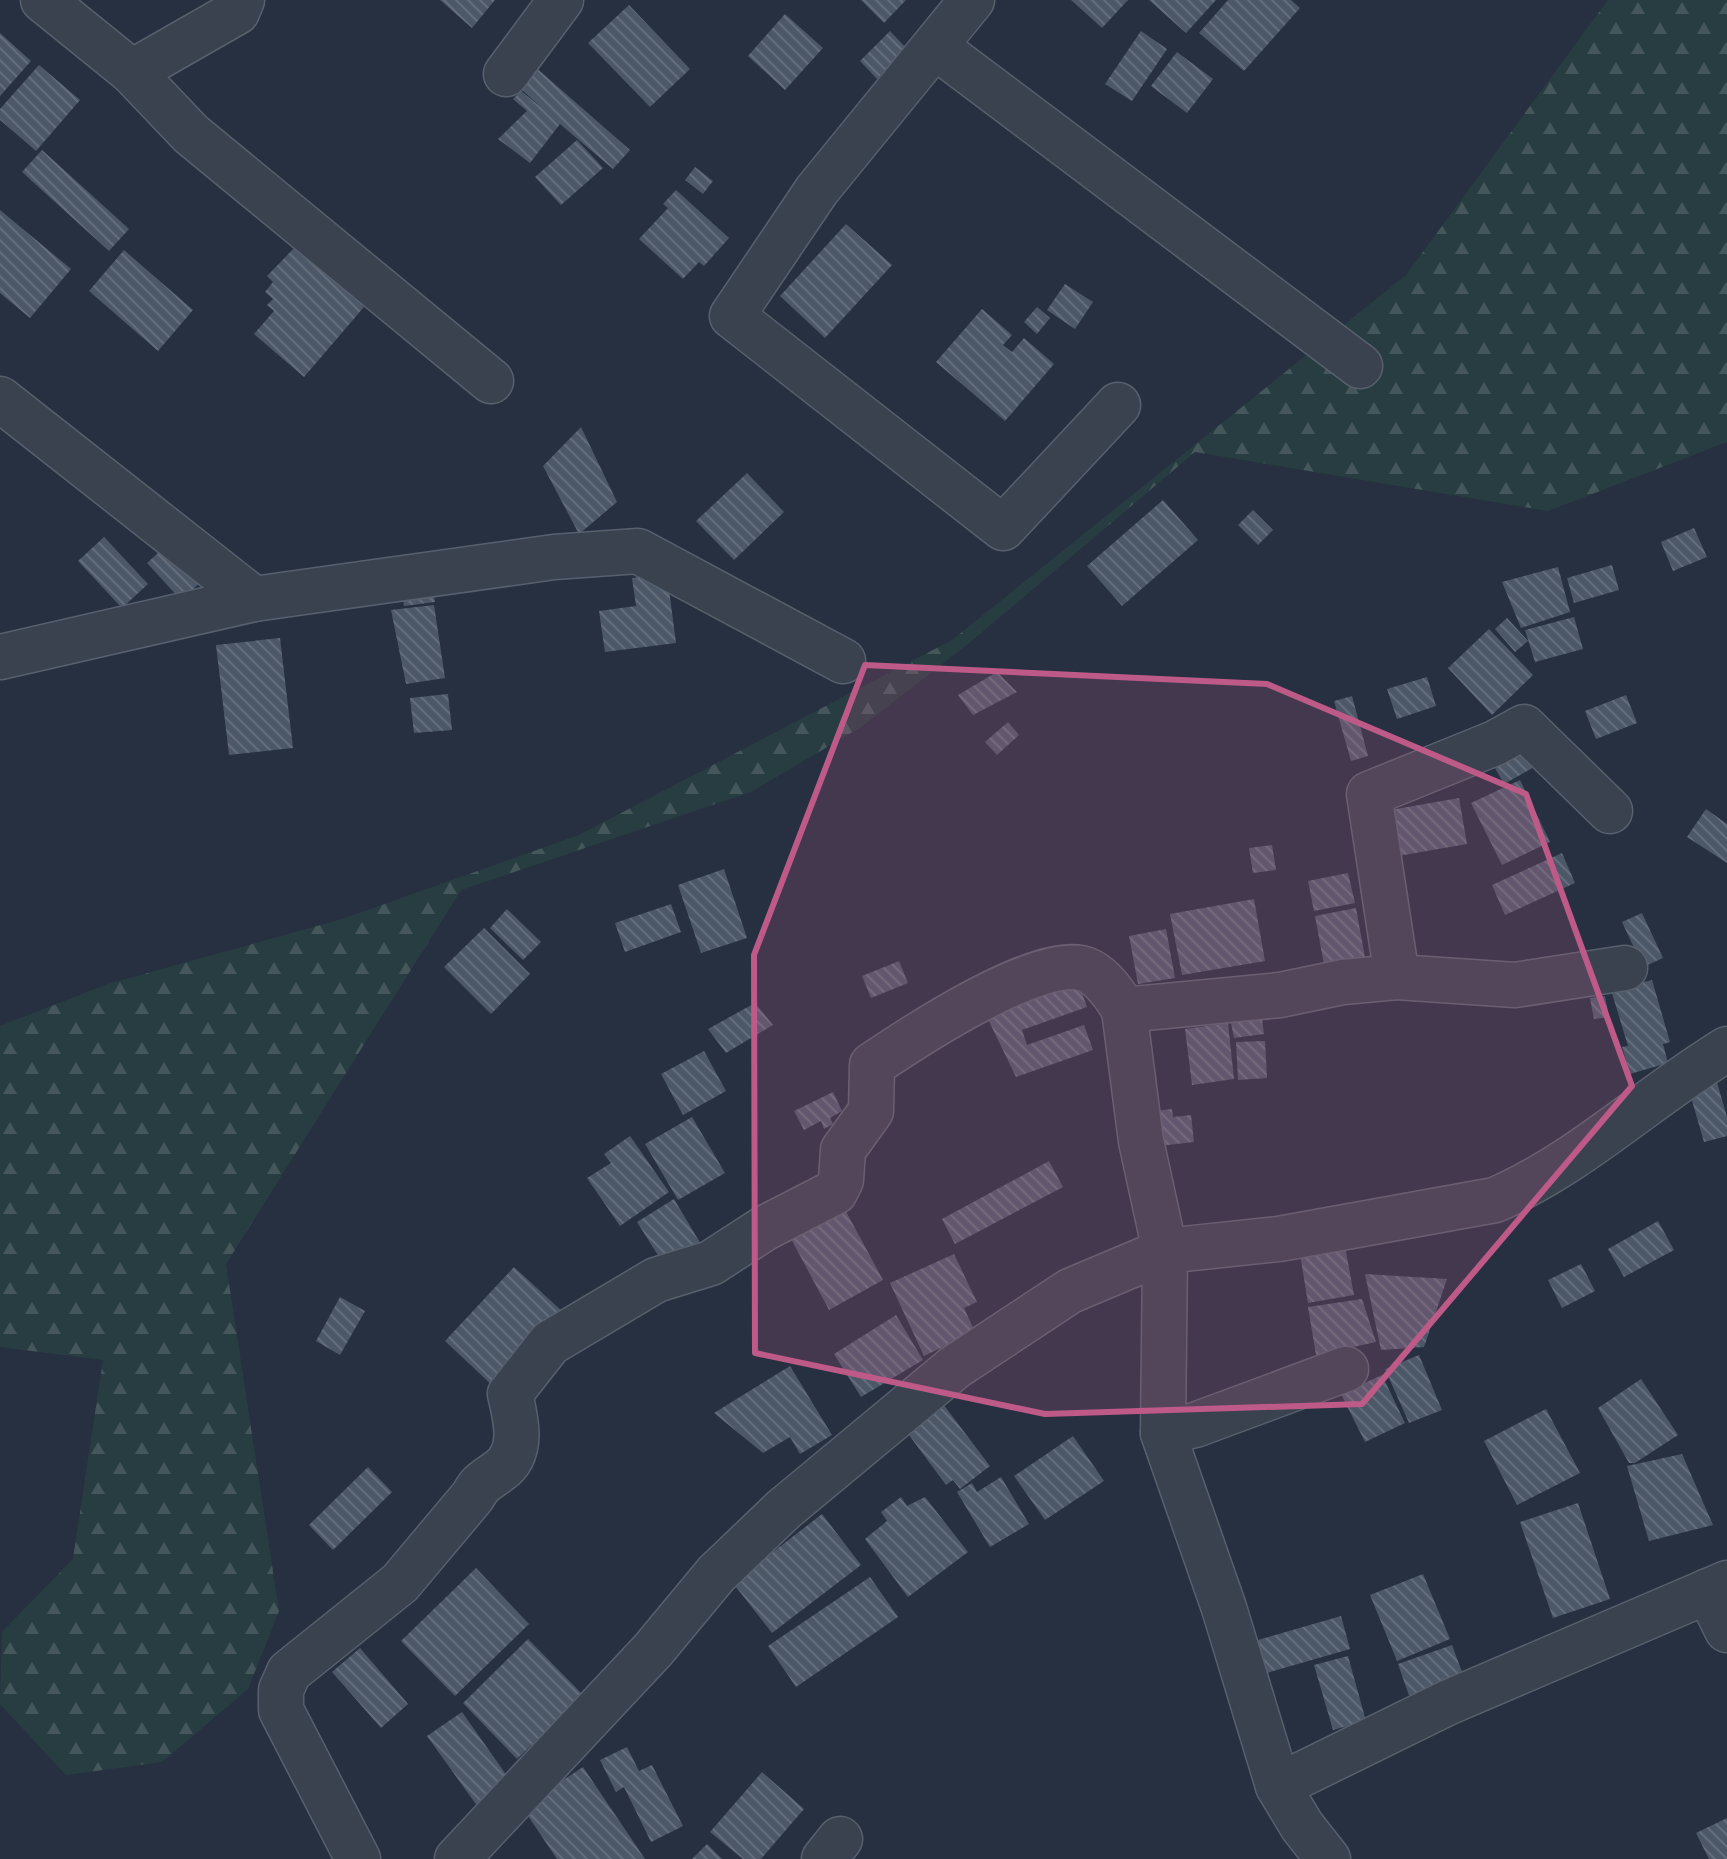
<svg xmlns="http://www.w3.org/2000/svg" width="1727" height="1859" viewBox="0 0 1727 1859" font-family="'Sofia Sans Condensed',sans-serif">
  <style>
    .forest { fill: url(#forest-firs) }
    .building { fill: url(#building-back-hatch) }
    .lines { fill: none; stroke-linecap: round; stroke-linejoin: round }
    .minor-casing { stroke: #58606d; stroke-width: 47 }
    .minor { stroke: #3a424f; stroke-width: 44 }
    .marked { fill: #be5a87; fill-opacity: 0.2; stroke: #be5a87; stroke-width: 6; stroke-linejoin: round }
  </style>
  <defs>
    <pattern id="forest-firs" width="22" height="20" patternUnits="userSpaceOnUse" patternTransform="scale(2)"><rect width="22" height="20" fill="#283d41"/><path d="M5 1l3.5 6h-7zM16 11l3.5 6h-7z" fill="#45575b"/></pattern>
    <pattern id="building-back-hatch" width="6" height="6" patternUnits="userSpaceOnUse" patternTransform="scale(2)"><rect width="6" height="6" fill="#4c5768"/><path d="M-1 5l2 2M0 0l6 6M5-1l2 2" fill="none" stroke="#646d7c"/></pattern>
  </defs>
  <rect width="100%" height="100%" fill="#263040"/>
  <polygon class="forest" points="1608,0 1727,0 1727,442 1548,511 1195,452 968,644 861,727 751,792 461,890 226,1264 279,1611 248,1689 162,1762 66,1775 0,1704 2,1632 73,1559 103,1360 0,1347 0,1026 108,984 342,919 579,835 952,640 1406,275"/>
  <g class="building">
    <polygon points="440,0 495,0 472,28"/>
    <polygon points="861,0 906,0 884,23"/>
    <polygon points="1071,0 1128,0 1102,28"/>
    <polygon points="1149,0 1216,0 1186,33"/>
    <polygon points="1228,0 1291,0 1300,8 1244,71 1199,33"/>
    <polygon points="629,5 690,69 650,107 588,43"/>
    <polygon points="785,14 823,48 785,90 748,56"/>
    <polygon points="890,31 907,49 877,79 860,61"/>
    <polygon points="1141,31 1167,49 1132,101 1105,84"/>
    <polygon points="0,33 31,61 0,96"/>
    <polygon points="1177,52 1213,79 1187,113 1151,86"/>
    <polygon points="39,65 80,100 36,151 0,120 0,109"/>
    <polygon points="533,65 630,150 613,169 560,124 530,163 498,139 527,111 513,99 521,91 542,108 516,84"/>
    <polygon points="577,140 603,168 561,205 535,177"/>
    <polygon points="42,150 129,229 109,251 22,172"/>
    <polygon points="695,167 713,181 703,194 685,180"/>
    <polygon points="676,190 729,238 704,266 699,262 683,279 639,239 668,208 663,204"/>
    <polygon points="0,210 71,269 30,318 0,293"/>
    <polygon points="846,224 892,265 825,338 780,296"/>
    <polygon points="299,243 364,307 304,377 254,334 274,311 267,305 273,299 265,292 273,282 267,276"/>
    <polygon points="124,250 193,310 158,351 89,291"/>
    <polygon points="1065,284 1093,302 1075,329 1047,310"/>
    <polygon points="1037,307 1050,318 1037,334 1024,322"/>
    <polygon points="982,309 1012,335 1003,345 1012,352 1024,338 1054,364 1005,421 936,362"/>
    <polygon points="581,427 617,502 579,534 543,466"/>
    <polygon points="747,473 784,512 734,560 696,521"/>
    <polygon points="1163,500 1198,540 1122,606 1087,566"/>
    <polygon points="1253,510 1273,530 1258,545 1238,525"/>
    <polygon points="1694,528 1707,557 1673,571 1661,542"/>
    <polygon points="104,537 148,584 122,608 78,561"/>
    <polygon points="169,543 203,580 181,600 147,563"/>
    <polygon points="1612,565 1619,590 1574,603 1567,578"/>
    <polygon points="1558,567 1570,612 1521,628 1502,582"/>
    <polygon points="667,574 676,643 605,652 599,611 636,606 632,578"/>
    <polygon points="432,583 435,602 404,606 401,587"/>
    <polygon points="434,605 445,678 406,684 391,610"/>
    <polygon points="1574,617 1583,649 1535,662 1525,630"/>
    <polygon points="1507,618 1528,641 1515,652 1495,629"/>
    <polygon points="1489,629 1533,675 1492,715 1448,668"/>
    <polygon points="280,638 293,748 229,755 216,645"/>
    <polygon points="997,672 1017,692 973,715 958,695"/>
    <polygon points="1427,677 1436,706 1397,719 1387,689"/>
    <polygon points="448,694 452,730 414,733 410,698"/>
    <polygon points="1626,695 1637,723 1596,739 1585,711"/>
    <polygon points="1352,696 1368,756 1351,761 1334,701"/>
    <polygon points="1008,722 1019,735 997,755 985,742"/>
    <polygon points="1522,741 1536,766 1504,784 1490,759"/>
    <polygon points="1520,780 1550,842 1502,865 1471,803"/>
    <polygon points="1459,798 1467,844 1387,858 1379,812"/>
    <polygon points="1706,809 1727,824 1727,863 1687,837"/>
    <polygon points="1272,845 1276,870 1253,873 1249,848"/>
    <polygon points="1562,853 1575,883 1505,915 1492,885"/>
    <polygon points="724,869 747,938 701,953 678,885"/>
    <polygon points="1348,873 1355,903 1314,911 1308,881"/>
    <polygon points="1254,899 1265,961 1182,975 1170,914"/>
    <polygon points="671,904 681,932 625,952 615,923"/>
    <polygon points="1356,908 1366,963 1325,970 1315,916"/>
    <polygon points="507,909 541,942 523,960 490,928"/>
    <polygon points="1642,913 1663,958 1643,967 1622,922"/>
    <polygon points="484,928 530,974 491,1014 444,967"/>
    <polygon points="1166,929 1175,978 1138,984 1129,936"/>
    <polygon points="899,961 908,983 871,998 862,976"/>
    <polygon points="1652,980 1670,1042 1663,1044 1668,1063 1630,1074 1622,1047 1628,1046 1611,990"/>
    <polygon points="1078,982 1087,1007 1022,1030 1027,1045 1084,1025 1093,1050 1016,1077 985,1013"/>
    <polygon points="1605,996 1609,1017 1594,1019 1590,998"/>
    <polygon points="755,1003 773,1025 726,1053 708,1029"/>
    <polygon points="1262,1019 1264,1034 1234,1038 1231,1023"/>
    <polygon points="1228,1023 1234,1079 1192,1085 1185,1029"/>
    <polygon points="1265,1041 1267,1078 1238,1080 1236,1042"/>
    <polygon points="704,1051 726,1091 683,1115 661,1074"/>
    <polygon points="1714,1072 1727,1117 1727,1136 1704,1142 1686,1080"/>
    <polygon points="833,1092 842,1111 830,1118 833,1124 824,1129 821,1121 804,1130 794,1111"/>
    <polygon points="1172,1109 1173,1117 1191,1115 1194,1142 1150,1147 1146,1112"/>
    <polygon points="692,1117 725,1173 678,1200 645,1144"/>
    <polygon points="630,1136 669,1192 620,1226 587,1178 611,1163 604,1154"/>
    <polygon points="1049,1161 1063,1187 955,1244 942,1219"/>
    <polygon points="674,1199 702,1246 666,1268 637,1222"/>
    <polygon points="843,1206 883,1280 829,1310 789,1235"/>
    <polygon points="1658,1221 1674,1250 1624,1277 1608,1249"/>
    <polygon points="1344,1241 1354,1295 1308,1303 1299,1248"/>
    <polygon points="954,1254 977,1302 964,1308 975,1332 924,1356 890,1283"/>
    <polygon points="1581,1264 1595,1291 1562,1308 1548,1280"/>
    <polygon points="514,1267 564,1313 495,1388 445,1341"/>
    <polygon points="1365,1274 1447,1279 1424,1347 1381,1350"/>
    <polygon points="340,1297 365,1311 340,1355 316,1341"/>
    <polygon points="1362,1299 1376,1342 1316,1355 1308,1307"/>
    <polygon points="896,1315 923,1360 861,1397 834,1354"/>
    <polygon points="1419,1355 1442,1410 1409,1423 1385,1369"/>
    <polygon points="790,1366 832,1435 800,1454 790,1437 763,1453 714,1413"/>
    <polygon points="1382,1375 1405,1423 1365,1442 1341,1394"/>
    <polygon points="1641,1379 1678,1435 1635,1463 1629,1463 1598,1408"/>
    <polygon points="943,1404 990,1466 960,1489 953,1480 946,1485 906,1431"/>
    <polygon points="1546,1409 1580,1473 1517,1505 1484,1441"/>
    <polygon points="1073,1436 1104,1481 1045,1520 1014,1476"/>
    <polygon points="1682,1454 1713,1525 1649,1541 1627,1466"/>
    <polygon points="368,1467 392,1492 333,1550 309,1525"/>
    <polygon points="1001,1477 1029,1524 990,1547 957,1492 972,1483 977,1492"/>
    <polygon points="901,1497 907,1506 925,1497 968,1552 908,1597 865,1539 887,1521 881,1512"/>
    <polygon points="1578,1503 1610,1599 1553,1618 1520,1522"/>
    <polygon points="822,1514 861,1565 772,1633 733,1583"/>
    <polygon points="476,1568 529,1624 455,1696 401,1641"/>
    <polygon points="1423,1574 1450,1639 1397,1661 1370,1595"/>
    <polygon points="870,1577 898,1617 796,1687 768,1646"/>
    <polygon points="1341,1616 1350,1649 1260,1675 1251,1642"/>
    <polygon points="528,1639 583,1695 517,1759 463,1703"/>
    <polygon points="1452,1645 1468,1688 1413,1707 1398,1664"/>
    <polygon points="360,1648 408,1704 381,1728 332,1672"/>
    <polygon points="1348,1656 1366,1721 1333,1730 1314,1665"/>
    <polygon points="462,1712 517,1790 483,1814 427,1736"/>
    <polygon points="627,1747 639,1771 652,1765 683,1826 651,1842 624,1787 616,1792 600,1760"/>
    <polygon points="583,1767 645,1859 557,1859 522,1807"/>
    <polygon points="762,1772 804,1809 761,1859 743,1859 710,1832"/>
    <polygon points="1727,1818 1727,1859 1709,1859 1696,1833"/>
    <polygon points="707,1844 722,1859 692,1859"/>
  </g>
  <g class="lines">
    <g class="minor-casing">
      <g id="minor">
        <polyline points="43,0 132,72 237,12 242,0"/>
        <polyline points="972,0 817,190 732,316 1003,528 1118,405"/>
        <polyline points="937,48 1360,366"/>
        <polyline points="132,72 191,134 491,381"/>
        <polyline points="506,74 561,0"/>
        <polyline points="0,399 254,599 554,557 638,551 843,661"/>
        <polyline points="0,657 254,599"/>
        <polyline points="1397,977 1369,794 1495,743 1524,727 1610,811"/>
        <polyline points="1124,1010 1280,995 1343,982 1397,977 1515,985 1625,968"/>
        <polyline points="1163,1433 1195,1425 1346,1369"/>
        <polyline points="1708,1591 1727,1630"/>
        <polyline points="1278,1786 1447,1703 1727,1583"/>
        <path d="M 358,1859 L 281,1710 L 281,1690 L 289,1672 L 400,1583 L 473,1496 C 480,1482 487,1480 499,1471 C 525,1453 516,1419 510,1394 L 550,1343 L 656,1280 L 711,1263 L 765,1228 L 835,1192 L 841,1180 L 843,1150 L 871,1111 L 872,1065 C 909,1040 1044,950 1087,970 C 1102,976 1116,996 1124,1010 L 1141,1141 L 1165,1251 L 1163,1433 L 1224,1608 L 1278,1786 L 1302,1826 L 1328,1859"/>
        <path d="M 457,1859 L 653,1650 L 716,1574 L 784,1509 L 955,1367 L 1070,1291 L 1165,1251 L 1279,1239 L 1495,1200 C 1580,1163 1648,1097 1727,1049"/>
        <polyline points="824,1859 840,1839"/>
      </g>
    </g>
    <use href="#minor" class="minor"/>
  </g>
  <path class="marked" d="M 865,665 L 1267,684 L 1526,794 L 1632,1086 L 1362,1404 L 1045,1414 L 755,1353 L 754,955 Z"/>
</svg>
